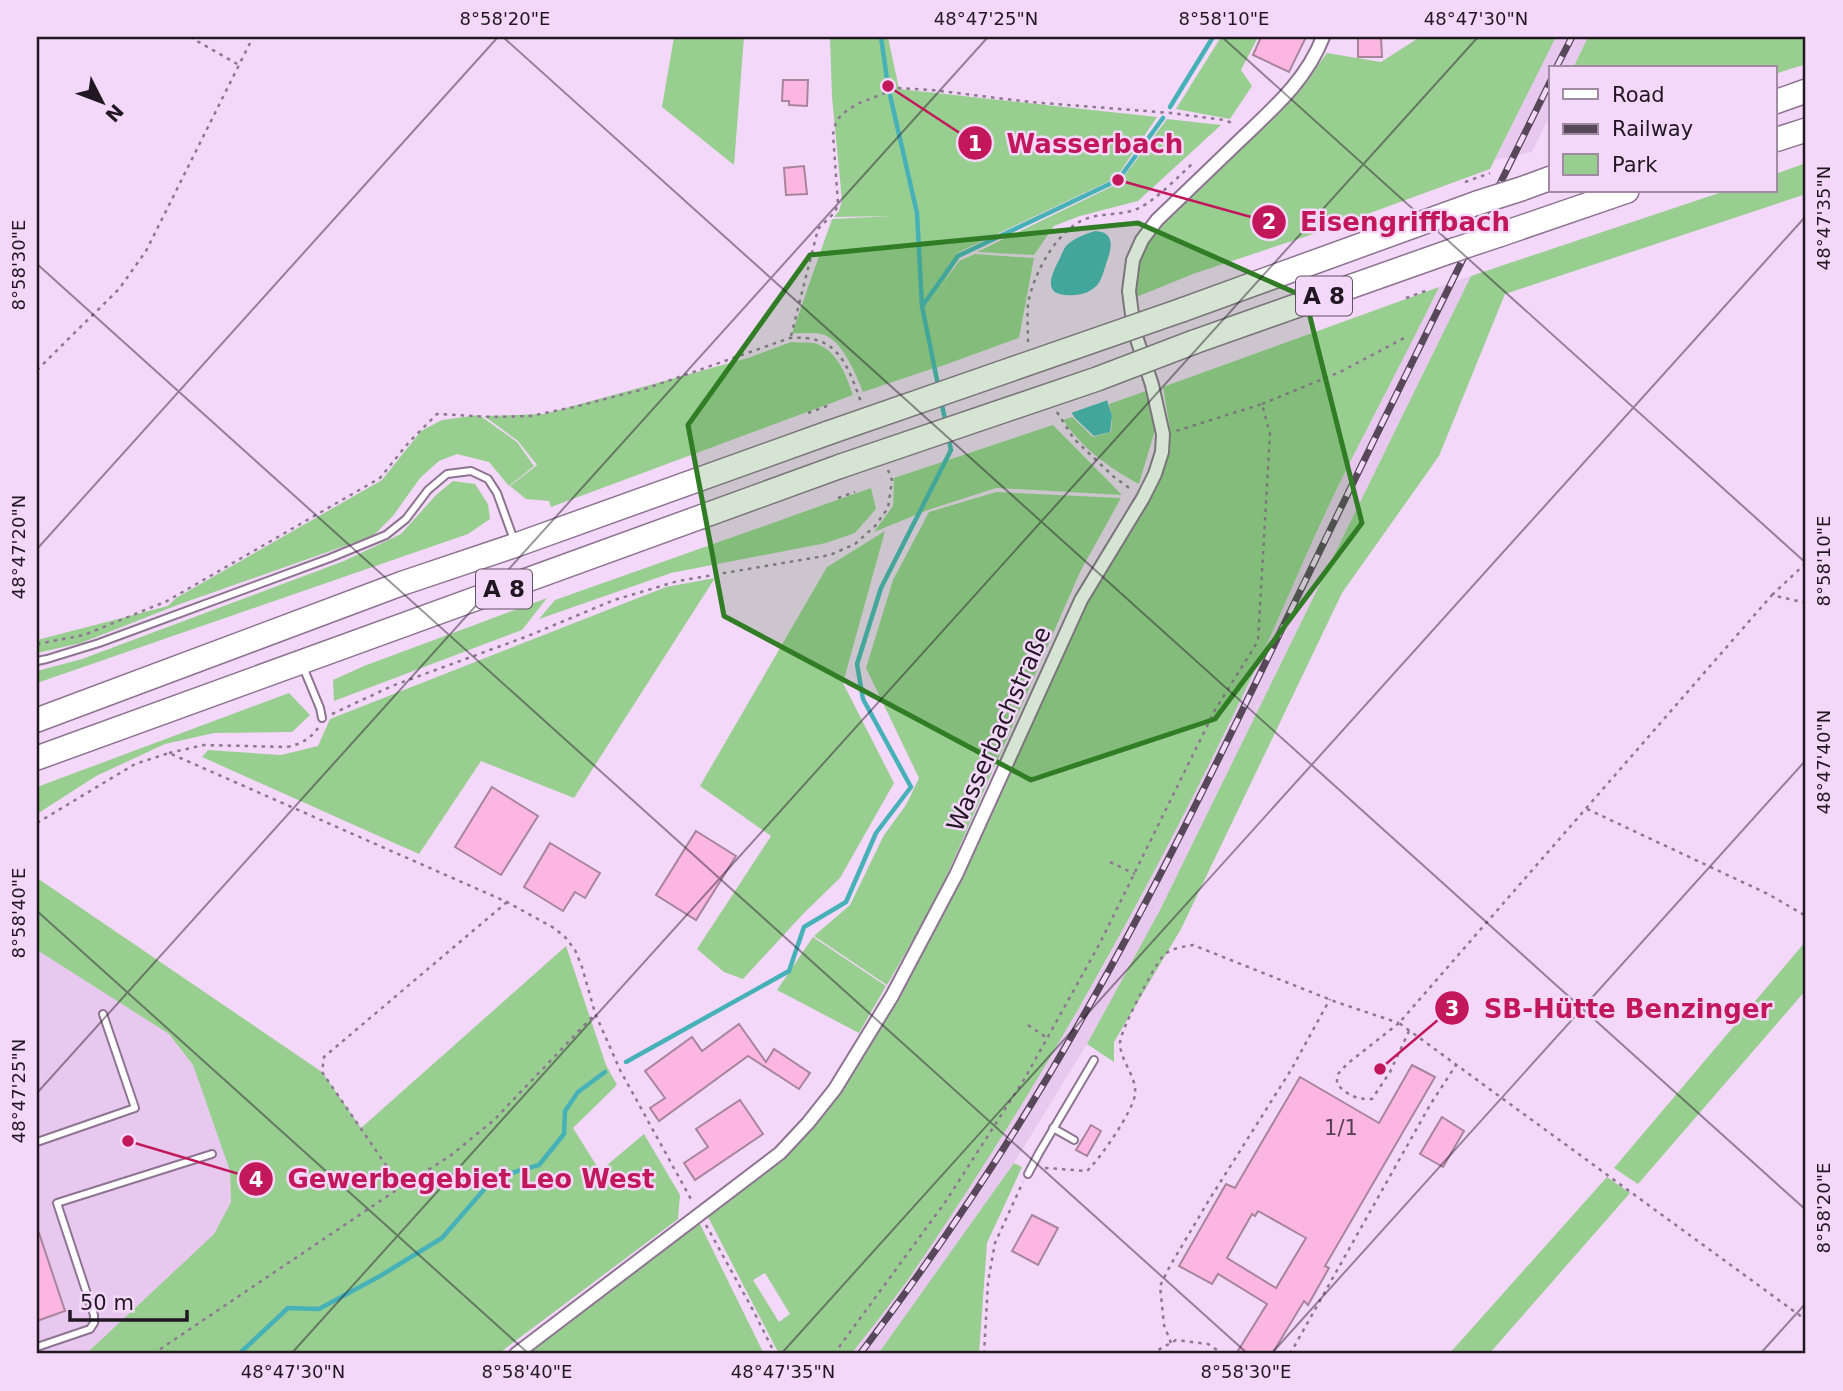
<svg xmlns="http://www.w3.org/2000/svg" width="1843" height="1391" viewBox="0 0 1843 1391" font-family="'DejaVu Sans',sans-serif">
  <style>
    .built { fill: #e8c8ee }
    .green { fill: #99ce91; fill-rule: evenodd }
    .water { fill: #47b1b8 }
    .pier { fill: #f4d8f9 }
    .lines { fill: none; stroke-linecap: round; stroke-linejoin: round }
    .stream { stroke: #47b1b8; stroke-width: 4.5 }
    .building { fill: #fbb6e2; stroke: #a8859b; stroke-width: 2; fill-rule: evenodd }
    .lane-casing { stroke: #8d7491; stroke-width: 10 }
    .street-casing { stroke: #8d7491; stroke-width: 16 }
    .highway-casing { stroke: #8d7491; stroke-width: 26 }
    .path { stroke: #8c7990; stroke-width: 2.5; stroke-dasharray: 3.5 5; stroke-linecap: butt }
    .lane { stroke: #fff; stroke-width: 6 }
    .street { stroke: #fff; stroke-width: 12 }
    .highway { stroke: #fff; stroke-width: 23 }
    .rail-casing { stroke: #564759; stroke-width: 7 }
    .rail { stroke: #f4d8f9; stroke-width: 4.5; stroke-dasharray: 13; stroke-linecap: butt }
    .highway-bridge-casing { stroke: #8d7491; stroke-width: 26; stroke-linecap: butt }
    .highway-bridge { stroke: #fff; stroke-width: 23 }
    .marked { fill: #317d25; fill-opacity: 0.2; stroke: #317d25; stroke-width: 5; stroke-linejoin: round }
    .ticks { fill: none; stroke: #211723; stroke-width: 2; stroke-opacity: 0.45 }
    .labels { text-anchor: middle; stroke-width: 5; stroke-linejoin: round; paint-order: stroke }
    .number-label { font-size: 21px; fill: #583f53 }
    .shield { fill: #f4d8f9; stroke: #605163; stroke-width: 2 }
    .shield-label { font-size: 23px; font-weight: bold; fill: #211723 }
    .street-label { font-size: 24px; fill: #211723; stroke: #f4d8f9 }
    .leader { fill: none; stroke: #c2185b; stroke-width: 2.5 }
    .callout-dot { fill: #c2185b; stroke: #f4d8f9; stroke-width: 2.5 }
    .mark-label { font-size: 21px; text-anchor: middle; font-weight: bold; fill: #fff }
    .callout-label { font-size: 26px; text-anchor: middle; font-weight: bold; fill: #c2185b; stroke: #f4d8f9; stroke-width: 5; stroke-linejoin: round; paint-order: stroke }
    .neatline { fill: none; stroke: #211723; stroke-width: 2.5 }
    .ticks-label { font-size: 18px; text-anchor: middle; fill: #211723 }
  </style>
  <rect width="100%" height="100%" fill="#f4d8f9"/>
  <g class="built">
    <polygon points="1556,37 1588,37 1573,68 1551,68 1551,113 1532,152 1495,160"/>
    <polygon points="1471,276 1160,910 1087,1044 1014,1163 878,1354 851,1354 905,1282 972,1183 1031,1089 1105,963 1176,828 1253,674 1331,501 1439,287"/>
    <polygon points="37,950 169,1034 193,1065 230,1171 231,1202 214,1234 86,1354 37,1354"/>
  </g>
  <g class="green">
    <polygon points="674,37 744,37 734,165 662,107"/>
    <path d="M 830,37 L 888,37 L 899,89 L 1157,117 L 1116,178 L 955,254 L 964,251 L 941,286 L 959,261 L 975,254 L 1034,258 L 1019,338 L 936,368 L 923,306 L 929,302 L 921,304 L 934,368 L 863,392 C 856,375 842,338 821,334 C 813,332 801,334 792,333 L 832,219 L 891,216 L 834,217 L 839,211 L 842,200 L 832,97 Z"/>
    <polygon points="1221,37 1258,37 1241,70 1252,86 1230,119 1176,109"/>
    <path d="M 1420,37 L 1556,37 L 1490,169 L 1310,235 L 1193,274 L 1134,298 C 1136,260 1138,251 1162,223 L 1299,91 L 1327,53 L 1381,62 Z"/>
    <polygon points="1588,37 1806,37 1806,64 1775,74 1775,68 1573,68"/>
    <polygon points="1167,119 1221,125 1138,201 1080,216 1054,226 1034,255 977,252 1119,183"/>
    <polygon points="1806,163 1806,194 1505,294 1439,456 1342,593 1181,929 1114,1042 1114,1062 1087,1044 1160,910 1471,276 1725,191 1775,191 1775,174"/>
    <path d="M 1439,287 C 1404,359 1366,429 1331,501 C 1304,558 1280,617 1253,674 C 1153,884 1040,1089 907,1281 C 889,1306 870,1330 851,1354 L 779,1354 L 708,1217 L 780,1161 L 815,1123 L 841,1091 L 877,1033 L 918,963 L 958,882 L 1074,625 L 1167,454 L 1170,429 L 1163,387 ZM 765,1273 L 790,1314 L 779,1322 L 753,1280 Z"/>
    <path d="M 791,342 C 798,343 807,342 814,343 C 837,349 846,375 853,395 L 551,507 L 549,501 L 526,499 L 510,486 L 537,465 L 518,441 L 484,416 L 544,414 L 748,358 Z"/>
    <path d="M 1146,391 L 1155,430 L 1139,484 C 1109,468 1083,449 1063,420 L 1072,417 L 1093,437 L 1111,432 L 1112,417 L 1109,404 Z"/>
    <polygon points="479,415 517,442 534,466 509,486 489,462 457,454 439,461 420,478 393,516 373,536 180,604 81,643 37,653 37,640 168,606 176,598 382,480 421,431 442,420"/>
    <polygon points="1053,425 1122,495 996,488 928,510 874,532 893,506 894,478"/>
    <polygon points="453,481 475,484 488,504 490,519 468,534 37,683 37,671 82,659 344,561 401,534 436,495"/>
    <polygon points="871,488 876,509 855,533 826,543 671,573 539,619 555,600"/>
    <polygon points="996,492 1121,498 1080,572 937,898 887,985 814,936 850,905 884,835 906,805 919,778 866,668 893,580 929,512"/>
    <polygon points="885,531 843,683 894,783 840,878 803,914 743,979 724,972 697,949 771,836 700,786 827,567"/>
    <polygon points="715,578 574,798 481,761 419,854 202,757 208,750 281,755 318,746 330,719 666,587"/>
    <polygon points="547,598 522,630 334,701 333,680 364,666"/>
    <polygon points="289,693 310,715 292,732 214,733 165,744 96,776 37,814 37,787"/>
    <polygon points="37,878 322,1072 361,1128 566,946 606,1065 617,1085 573,1128 600,1171 644,1134 680,1195 678,1219 498,1354 86,1354 214,1234 231,1202 230,1171 193,1065 169,1034 37,950"/>
    <polygon points="813,937 886,986 859,1033 777,990"/>
    <polygon points="1806,941 1806,990 1638,1184 1614,1168"/>
    <polygon points="1014,1163 1022,1167 987,1243 979,1354 878,1354"/>
    <polygon points="1607,1177 1630,1193 1489,1354 1449,1354"/>
    <polygon points="699,1222 764,1354 521,1354"/>
  </g>
  <g class="water">
    <path d="M 1095,231 C 1117,232 1111,250 1106,264 C 1104,270 1102,279 1098,284 C 1092,291 1083,295 1074,295 C 1044,297 1048,281 1059,260 C 1061,256 1063,250 1066,246 C 1074,238 1085,234 1095,231 Z"/>
    <polygon points="1063,400 1107,400 1112,416 1110,432 1094,436 1075,418"/>
  </g>
  <polygon class="pier" points="1082,365 1084,366 1100,379 1111,399 1068,414 1060,402 1055,386 1060,372"/>
  <g class="lines">
    <g class="stream">
      <polyline points="881,37 888,86"/>
      <polyline points="890,95 917,213 922,306 938,385"/>
      <polyline points="1170,107 1213,37"/>
      <polyline points="923,305 958,256 1118,180 1163,118"/>
      <polyline points="941,401 946,423"/>
      <polyline points="626,1062 789,971 804,927 846,902 876,833 911,787 863,699 857,664 881,588 951,450 948,435"/>
      <polyline points="239,1354 288,1308 319,1309 380,1276 442,1238 494,1178 539,1165 564,1134 565,1111 578,1092 605,1072"/>
    </g>
  </g>
  <g class="building">
    <polygon points="1261,37 1306,37 1289,72 1253,55"/>
    <polygon points="1358,37 1381,37 1382,57 1358,57"/>
    <polygon points="783,80 808,80 807,106 789,105 789,101 782,101"/>
    <polygon points="804,166 807,194 786,195 784,168"/>
    <polygon points="492,787 538,816 501,875 455,847"/>
    <polygon points="696,831 736,856 696,920 656,895"/>
    <polygon points="550,843 600,873 585,898 575,892 563,911 524,887"/>
    <polygon points="739,1024 766,1062 774,1049 810,1073 799,1089 748,1056 659,1121 650,1108 665,1098 645,1071 692,1037 702,1051"/>
    <path d="M 1412,1065 L 1435,1077 L 1325,1266 L 1329,1268 L 1308,1305 L 1304,1301 L 1272,1354 L 1236,1354 L 1267,1304 L 1218,1274 L 1212,1284 L 1179,1266 L 1226,1184 L 1235,1188 L 1300,1077 L 1379,1123 ZM 1258,1211 L 1306,1238 L 1276,1288 L 1227,1258 L 1252,1214 L 1255,1216 Z"/>
    <polygon points="740,1100 763,1134 695,1180 684,1163 708,1147 696,1129"/>
    <polygon points="1442,1117 1464,1131 1443,1167 1420,1154"/>
    <polygon points="1091,1125 1101,1131 1087,1156 1076,1150"/>
    <polygon points="1032,1215 1058,1228 1038,1265 1012,1251"/>
    <polygon points="37,1233 39,1233 65,1311 37,1321"/>
  </g>
  <g class="lines">
    <g class="lane-casing">
      <g id="lane">
        <polyline points="37,661 47,659 99,643 330,558 386,535 406,519 428,490 447,474 471,471 488,479 497,493 514,540"/>
        <polyline points="303,667 320,708 322,718"/>
        <polyline points="1053,1128 1074,1140"/>
        <polyline points="37,1142 135,1108 103,1014"/>
        <polyline points="1028,1174 1039,1153 1094,1060"/>
        <polyline points="37,1347 90,1329 94,1323 94,1315 57,1203 212,1154"/>
      </g>
    </g>
    <g class="street-casing">
      <path id="street" d="M 516,1354 L 780,1153 L 808,1123 L 835,1089 L 892,996 L 956,875 L 1081,600 L 1143,498 L 1155,474 L 1162,452 L 1163,434 L 1152,385 L 1134,330 L 1129,291 L 1133,260 L 1142,240 L 1157,220 C 1183,195 1209,170 1235,145 C 1269,112 1306,82 1323,37"/>
    </g>
    <g class="highway-casing">
      <g id="highway">
        <polyline points="1775,102 1806,91"/>
        <polyline points="1775,140 1806,130"/>
        <polyline points="1521,189 1551,178"/>
        <polyline points="1499,235 1627,191"/>
        <polyline points="1182,310 1477,203"/>
        <polyline points="1194,342 1454,250"/>
        <polyline points="37,720 403,583 516,545 828,433"/>
        <polyline points="37,758 841,466"/>
      </g>
    </g>
    <g class="path">
      <polyline points="190,37 239,65"/>
      <polyline points="1465,182 1490,173"/>
      <polyline points="1406,298 1428,290"/>
      <polyline points="791,336 818,229 835,212 838,204 833,134 836,122 842,114 857,104 898,88 932,90 1030,102 1171,113 1224,120 1235,124"/>
      <path d="M 1028,342 C 1028,330 1027,317 1028,304 C 1033,274 1059,224 1092,217 C 1107,213 1125,215 1139,208 C 1156,200 1179,176 1193,163"/>
      <polyline points="37,370 119,289 146,251 253,37"/>
      <polyline points="1262,404 1340,372 1408,336"/>
      <polyline points="1057,412 1074,439 1114,477 1132,490"/>
      <polyline points="808,413 827,406"/>
      <polyline points="838,498 855,492"/>
      <polyline points="1772,595 1806,563"/>
      <polyline points="1806,603 1772,595 1399,1023 1806,1320"/>
      <path d="M 37,644 L 84,635 L 167,601 L 380,478 L 409,442 L 437,414 L 492,417 L 531,416 L 574,407 L 648,388 L 790,338 C 838,334 847,364 861,402"/>
      <polyline points="332,714 392,686 528,636 614,600 678,581 830,555 855,544 875,526 888,508 892,480 888,470"/>
      <path d="M 169,753 L 204,745 L 287,747 C 301,744 310,739 318,728"/>
      <polyline points="1587,809 1768,894 1806,916"/>
      <polyline points="37,823 135,764 169,753 507,902 554,928 565,937 575,950 582,967 595,1013 620,1070 692,1201"/>
      <polyline points="1110,862 1135,874"/>
      <path d="M 1399,1023 L 1347,1064 L 1337,1075 L 1337,1084 C 1347,1095 1357,1100 1372,1099 L 1390,1072 L 1409,1031"/>
      <polyline points="1028,1025 1047,1038"/>
      <path d="M 1045,1168 L 1087,1171 C 1099,1160 1134,1110 1135,1094 C 1137,1076 1120,1061 1120,1043 C 1120,1031 1154,966 1163,956 C 1171,948 1183,947 1193,945 L 1336,1002 L 1399,1023"/>
      <polyline points="401,1187 322,1072 324,1057 507,902"/>
      <polyline points="706,1225 754,1312 775,1354"/>
      <polyline points="1171,1343 1164,1325 1160,1286 1170,1266 1209,1200 1291,1070 1330,999"/>
      <polyline points="153,1354 401,1187 450,1156 494,1120 595,1014"/>
      <polyline points="834,1354 946,1201 1025,1078 1100,943 1215,710 1258,641 1270,434 1262,404 1176,431"/>
      <polyline points="984,1354 988,1282 995,1243 1023,1182"/>
      <polyline points="1151,1354 1176,1340 1208,1344 1223,1354"/>
      <polyline points="1290,1354 1430,1105 1456,1065"/>
    </g>
    <use href="#lane" class="lane"/>
    <use href="#street" class="street"/>
    <use href="#highway" class="highway"/>
    <g class="rail-casing">
      <g id="rail">
        <polyline points="1556,68 1572,37"/>
        <path d="M 860,1354 C 942,1246 1018,1132 1085,1013 C 1160,882 1225,746 1291,610 C 1377,433 1464,257 1551,80"/>
      </g>
    </g>
    <use href="#rail" class="rail"/>
    <g class="highway-bridge-casing">
      <g id="highway-bridge">
        <polyline points="1477,203 1521,189"/>
        <polyline points="1454,250 1499,235"/>
        <polyline points="828,433 1182,310"/>
        <polyline points="841,466 1097,379 1194,342"/>
      </g>
    </g>
    <use href="#highway-bridge" class="highway-bridge"/>
  </g>
  <path class="marked" d="M 1138,223 L 1305,297 L 1362,523 L 1215,719 L 1031,780 L 724,616 L 688,425 L 810,255 Z"/>
  <path class="ticks" d="M 503,37 L 1806,1210M 1222,37 L 1806,563M 37,264 L 1248,1354M 37,549 L 498,37M 37,911 L 529,1354M 37,1093 L 988,37M 291,1354 L 1478,37M 781,1354 L 1806,216M 1271,1354 L 1806,760M 1760,1354 L 1806,1303"/>
  <g class="labels">
    <g class="number-label">
      <text x="1341" y="1135">1/1</text>
    </g>
    <g class="shield">
      <rect x="1296" y="276.5" width="56" height="39" rx="5"/>
      <rect x="476" y="569.5" width="56" height="39" rx="5"/>
    </g>
    <g class="shield-label">
      <text x="1324" y="304">A 8</text>
      <text x="504" y="597">A 8</text>
    </g>
    <g class="street-label">
      <text transform="translate(999 729) rotate(-66)" y="8">Wasserbachstraße</text>
    </g>
  </g>
  <path class="leader" d="M888 86L975 143M1118 180L1269 222M1380 1069L1452 1008M128 1141L256 1179"/>
  <g class="callout-dot">
    <circle cx="888" cy="86" r="7"/>
    <circle cx="1118" cy="180" r="7"/>
    <circle cx="1380" cy="1069" r="7"/>
    <circle cx="128" cy="1141" r="7"/>
    <circle cx="975" cy="143" r="18"/>
    <circle cx="1269" cy="222" r="18"/>
    <circle cx="1452" cy="1008" r="18"/>
    <circle cx="256" cy="1179" r="18"/>
  </g>
  <g class="mark-label">
    <text x="975" y="151">1</text>
    <text x="1269" y="229">2</text>
    <text x="1452" y="1016">3</text>
    <text x="256" y="1187">4</text>
  </g>
  <g class="callout-label">
    <text x="1095" y="153">Wasserbach</text>
    <text x="1405" y="231">Eisengriffbach</text>
    <text x="1628" y="1018">SB-Hütte Benzinger</text>
    <text x="471" y="1188">Gewerbegebiet Leo West</text>
  </g>
  <rect width="1843" height="1391" fill="none" stroke="#f4d8f9" stroke-width="77"/>
  <rect x="1549" y="66" width="228" height="126" fill="#f4d8f9" stroke="#a08ba3" stroke-width="2"/>
  <rect x="1563" y="89" width="35" height="10" fill="#ffffff" stroke="#a08ba3" stroke-width="2"/>
  <text x="1612" y="102" font-size="21" fill="#211723">Road</text>
  <rect x="1563" y="124" width="35" height="10" fill="#564759" stroke="#a08ba3" stroke-width="2"/>
  <text x="1612" y="136" font-size="21" fill="#211723">Railway</text>
  <rect x="1563" y="154" width="35" height="21" fill="#99ce91" stroke="#a08ba3" stroke-width="2"/>
  <text x="1612" y="172" font-size="21" fill="#211723">Park</text>
  <g transform="translate(102 102) rotate(132)" stroke="#f4d8f9" stroke-width="5" paint-order="stroke">
  <path d="M0-5L12 26L0 18L-12 26Z" fill="#211723"/>
  <text y="-10" font-size="19" font-weight="bold" text-anchor="middle" fill="#211723">N</text>
  </g>
  <path d="M70 1310v10h117v-10" fill="none" stroke="#211723" stroke-width="3.5"/>
  <text x="80" y="1310" font-size="21" fill="#211723" stroke="#f4d8f9" stroke-width="5" paint-order="stroke">50 m</text>
  <rect x="38" y="38" width="1766" height="1314" class="neatline"/>
  <g class="ticks-label">
    <text x="505" y="25">8°58'20"E</text>
    <text x="986" y="25">48°47'25"N</text>
    <text x="1224" y="25">8°58'10"E</text>
    <text x="1476" y="25">48°47'30"N</text>
    <text transform="translate(1824 218) rotate(-90)" y="6">48°47'35"N</text>
    <text transform="translate(19 265) rotate(-90)" y="6">8°58'30"E</text>
    <text transform="translate(19 547) rotate(-90)" y="6">48°47'20"N</text>
    <text transform="translate(1824 561) rotate(-90)" y="6">8°58'10"E</text>
    <text transform="translate(1824 762) rotate(-90)" y="6">48°47'40"N</text>
    <text transform="translate(19 913) rotate(-90)" y="6">8°58'40"E</text>
    <text transform="translate(19 1091) rotate(-90)" y="6">48°47'25"N</text>
    <text transform="translate(1824 1208) rotate(-90)" y="6">8°58'20"E</text>
    <text x="293" y="1378">48°47'30"N</text>
    <text x="527" y="1378">8°58'40"E</text>
    <text x="783" y="1378">48°47'35"N</text>
    <text x="1246" y="1378">8°58'30"E</text>
  </g>
</svg>
